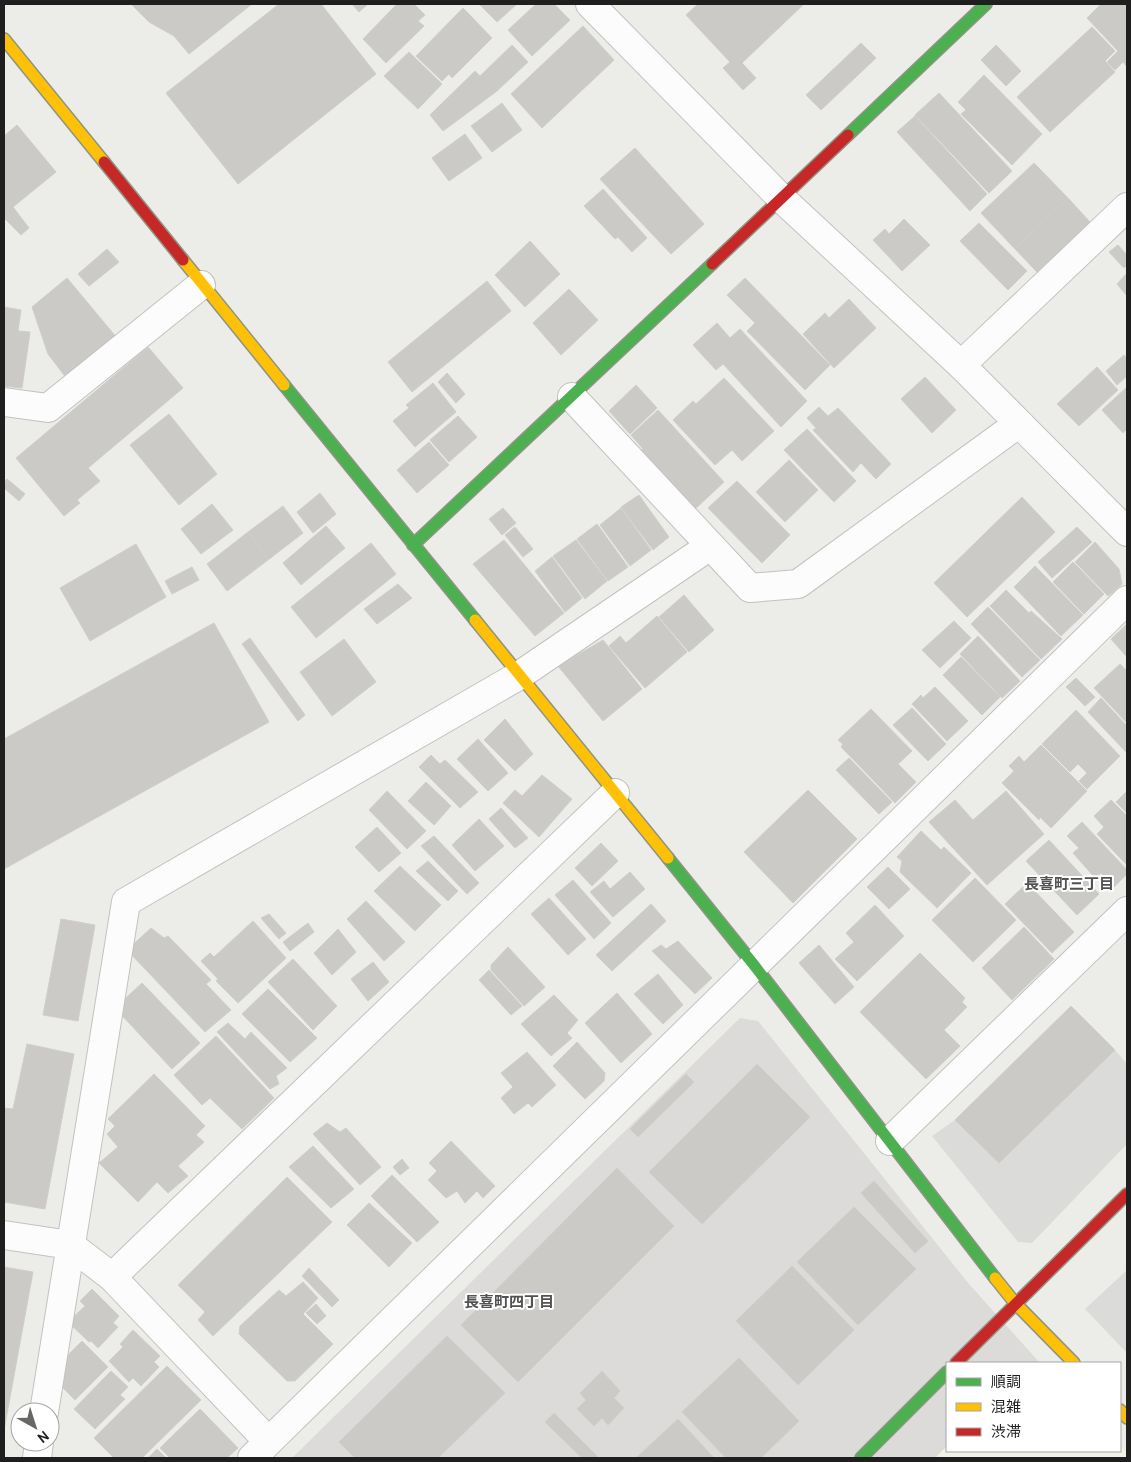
<svg xmlns="http://www.w3.org/2000/svg" width="1131" height="1462" font-family="Cabin,'Noto Sans JP',sans-serif">
	<style>
		.residential { fill: #dcdbd9 }
		.education { fill: #f0f4e5 }
		.religious { fill: #dbdbd9 }
		.building { fill: #cbcac7; stroke: #cfcec9 }
		.lines { fill: none; stroke-linecap: round; stroke-linejoin: round }
		.street-casing { stroke: #c2c2c0; stroke-width: 30 }
		.fast-casing { stroke: #8e9582; stroke-width: 14 }
		.slow-casing { stroke: #8e9582; stroke-width: 14 }
		.jam-casing { stroke: #8e9582; stroke-width: 14 }
		.street { stroke: #fcfcfc; stroke-width: 28 }
		.fast { stroke: #4caf50; stroke-width: 11 }
		.slow { stroke: #ffc107; stroke-width: 11 }
		.jam { stroke: #c62828; stroke-width: 11 }
		.labels { text-anchor: middle; stroke-width: 4; stroke-linejoin: round; paint-order: stroke }
		.neighbourhood-label { font-size: 15px; font-weight: bold; fill: #525252; stroke: #fff }
	</style>
	<rect width="100%" height="100%" fill="#ecece8"/>
	<path class="residential" d="M 740,1018 L 758,1021 L 969,1284 L 1040,1363 L 947,1363 L 947,1451 L 1120,1451 L 1127,1453 L 1127,1458 L 292,1458 Z"/>
	<path class="education" d="M 1120,1445 L 1127,1452 L 1127,1458 L 935,1458 L 947,1446 L 947,1451 L 1120,1451 Z"/>
	<g class="religious">
		<path d="M 1115,1050 L 1127,1064 L 1127,1144 L 1032,1243 L 1018,1242 L 932,1136 L 955,1120 L 999,1163 Z"/>
		<path d="M 1127,1270 L 1127,1353 L 1085,1309 Z"/>
	</g>
	<g class="building">
		<path d="M 131,4 L 252,4 L 189,54 L 174,36 L 149,22 Z"/>
		<path d="M 279,4 L 321,4 L 376,74 L 238,184 L 166,93 Z"/>
		<path d="M 352,4 L 368,4 L 359,12 Z"/>
		<path d="M 397,4 L 414,4 L 425,15 L 418,21 L 424,26 L 386,63 L 363,39 Z"/>
		<path d="M 479,4 L 517,4 L 497,22 Z"/>
		<path d="M 536,4 L 554,4 L 570,20 L 532,56 L 508,30 Z"/>
		<path d="M 698,4 L 804,4 L 742,63 L 756,78 L 743,90 L 723,68 L 730,62 L 686,15 Z"/>
		<path d="M 1101,4 L 1127,4 L 1127,67 L 1123,62 L 1115,70 L 1107,62 L 1118,51 L 1087,18 Z"/>
		<path d="M 463,8 L 492,38 L 452,78 L 449,74 L 442,81 L 416,56 Z"/>
		<path d="M 583,26 L 614,60 L 542,128 L 511,94 Z"/>
		<path d="M 1092,27 L 1115,51 L 1105,61 L 1115,72 L 1050,132 L 1017,97 Z"/>
		<path d="M 861,43 L 876,58 L 821,110 L 806,95 Z"/>
		<path d="M 512,45 L 528,62 L 497,91 L 443,131 L 430,115 L 475,71 L 480,76 Z"/>
		<path d="M 996,45 L 1021,71 L 1006,86 L 981,60 Z"/>
		<path d="M 409,52 L 442,84 L 418,109 L 384,76 Z"/>
		<path d="M 984,75 L 1042,134 L 1012,165 L 961,114 L 966,110 L 958,102 Z"/>
		<path d="M 939,93 L 1012,171 L 989,193 L 915,115 Z"/>
		<path d="M 502,103 L 522,130 L 492,152 L 471,126 Z"/>
		<path d="M 915,116 L 987,194 L 970,211 L 897,132 Z"/>
		<path d="M 17,125 L 56,172 L 13,207 L 29,228 L 21,235 L 5,219 L 4,220 L 4,136 Z"/>
		<path d="M 465,134 L 482,158 L 449,181 L 432,158 Z"/>
		<path d="M 635,148 L 704,224 L 671,254 L 600,179 Z"/>
		<path d="M 1034,163 L 1068,198 L 1015,249 L 981,213 Z"/>
		<path d="M 603,189 L 647,238 L 632,252 L 618,237 L 615,239 L 584,206 Z"/>
		<path d="M 1068,198 L 1090,222 L 1037,272 L 1015,249 Z"/>
		<path d="M 904,219 L 930,245 L 902,271 L 873,240 L 885,229 L 889,234 Z"/>
		<path d="M 979,223 L 1027,271 L 1008,290 L 960,241 Z"/>
		<path d="M 530,241 L 560,274 L 525,307 L 495,275 Z"/>
		<path d="M 1118,245 L 1127,255 L 1127,265 L 1124,268 L 1109,252 Z"/>
		<path d="M 107,249 L 119,262 L 89,286 L 78,274 Z"/>
		<path d="M 1127,273 L 1127,296 L 1117,284 Z"/>
		<path d="M 67,278 L 117,338 L 67,379 L 48,354 L 32,307 Z"/>
		<path d="M 745,278 L 830,365 L 805,390 L 747,331 L 755,323 L 727,295 Z"/>
		<path d="M 487,281 L 511,311 L 412,392 L 388,362 Z"/>
		<path d="M 569,289 L 598,320 L 561,355 L 533,323 Z"/>
		<path d="M 849,299 L 876,328 L 834,368 L 803,334 L 825,313 L 829,318 Z"/>
		<path d="M 4,307 L 21,310 L 18,331 L 30,332 L 22,388 L 4,386 Z"/>
		<path d="M 717,323 L 730,338 L 740,329 L 807,401 L 781,427 L 723,364 L 716,370 L 693,345 Z"/>
		<path d="M 148,347 L 183,388 L 88,468 L 100,481 L 77,500 L 80,503 L 64,516 L 16,458 Z"/>
		<path d="M 1124,355 L 1127,358 L 1127,376 L 1117,385 L 1106,371 Z"/>
		<path d="M 1097,367 L 1118,390 L 1079,426 L 1057,404 Z"/>
		<path d="M 447,373 L 465,394 L 456,403 L 438,382 Z"/>
		<path d="M 925,377 L 956,410 L 932,433 L 901,399 Z"/>
		<path d="M 724,378 L 774,431 L 742,461 L 732,450 L 715,465 L 673,420 L 693,401 L 696,404 Z"/>
		<path d="M 433,383 L 456,412 L 415,447 L 393,421 L 409,408 L 406,405 Z"/>
		<path d="M 636,385 L 657,408 L 630,434 L 609,411 Z"/>
		<path d="M 1127,387 L 1127,429 L 1123,433 L 1102,410 Z"/>
		<path d="M 819,407 L 828,416 L 838,408 L 891,464 L 876,479 L 861,463 L 853,472 L 813,430 L 816,428 L 807,418 Z"/>
		<path d="M 658,410 L 724,482 L 694,510 L 640,451 L 643,449 L 631,435 Z"/>
		<path d="M 169,414 L 217,474 L 179,505 L 130,445 Z"/>
		<path d="M 458,416 L 477,437 L 449,462 L 430,440 Z"/>
		<path d="M 807,429 L 856,481 L 834,502 L 784,450 Z"/>
		<path d="M 429,442 L 449,465 L 417,493 L 397,470 Z"/>
		<path d="M 789,460 L 818,490 L 785,522 L 756,492 Z"/>
		<path d="M 7,479 L 25,494 L 19,501 L 4,488 L 4,483 Z"/>
		<path d="M 737,481 L 790,535 L 762,563 L 708,508 Z"/>
		<path d="M 320,493 L 336,514 L 313,533 L 297,512 Z"/>
		<path d="M 639,495 L 669,537 L 653,550 L 621,507 Z"/>
		<path d="M 1022,497 L 1055,532 L 967,617 L 934,583 Z"/>
		<path d="M 212,504 L 233,530 L 201,554 L 181,529 Z"/>
		<path d="M 283,506 L 303,533 L 268,560 L 248,532 Z"/>
		<path d="M 503,508 L 516,523 L 502,535 L 489,519 Z"/>
		<path d="M 621,508 L 651,550 L 630,566 L 600,525 Z"/>
		<path d="M 597,524 L 628,567 L 608,581 L 577,539 Z"/>
		<path d="M 326,526 L 345,548 L 301,585 L 283,563 Z"/>
		<path d="M 515,527 L 533,549 L 523,557 L 505,535 Z"/>
		<path d="M 1077,527 L 1092,542 L 1052,578 L 1038,562 Z"/>
		<path d="M 248,532 L 268,560 L 227,591 L 207,564 Z"/>
		<path d="M 504,540 L 564,613 L 535,636 L 473,564 Z"/>
		<path d="M 576,540 L 607,581 L 585,599 L 553,556 Z"/>
		<path d="M 1095,542 L 1119,569 L 1122,584 L 1108,596 L 1075,562 Z"/>
		<path d="M 371,543 L 396,574 L 316,638 L 291,607 Z"/>
		<path d="M 136,544 L 166,597 L 90,641 L 60,588 Z"/>
		<path d="M 552,557 L 582,598 L 565,612 L 535,571 Z"/>
		<path d="M 1073,562 L 1104,594 L 1084,614 L 1053,582 Z"/>
		<path d="M 1035,566 L 1083,615 L 1061,636 L 1014,587 Z"/>
		<path d="M 192,567 L 199,580 L 172,594 L 165,581 Z"/>
		<path d="M 398,584 L 412,598 L 377,624 L 364,609 Z"/>
		<path d="M 1006,590 L 1029,613 L 1031,611 L 1062,639 L 1041,659 L 990,606 Z"/>
		<path d="M 684,595 L 714,630 L 689,652 L 659,617 Z"/>
		<path d="M 988,607 L 1040,660 L 1022,677 L 971,624 Z"/>
		<path d="M 657,616 L 687,652 L 645,688 L 609,646 L 620,636 L 626,643 Z"/>
		<path d="M 954,621 L 971,638 L 940,668 L 922,650 Z"/>
		<path d="M 214,623 L 269,722 L 4,869 L 4,739 Z"/>
		<path d="M 1127,624 L 1127,657 L 1111,639 Z"/>
		<path d="M 978,636 L 1020,681 L 1002,698 L 960,654 Z"/>
		<path d="M 250,638 L 305,715 L 298,721 L 242,644 Z"/>
		<path d="M 344,639 L 376,682 L 332,716 L 300,672 Z"/>
		<path d="M 603,640 L 642,689 L 603,721 L 558,666 Z"/>
		<path d="M 961,657 L 1000,697 L 982,715 L 943,675 Z"/>
		<path d="M 1120,664 L 1127,671 L 1127,723 L 1094,688 Z"/>
		<path d="M 1076,678 L 1095,697 L 1085,706 L 1066,687 Z"/>
		<path d="M 935,687 L 968,721 L 947,741 L 912,704 L 921,695 L 923,698 Z"/>
		<path d="M 1101,698 L 1127,726 L 1127,753 L 1088,712 Z"/>
		<path d="M 912,708 L 946,744 L 928,761 L 893,725 Z"/>
		<path d="M 871,709 L 912,751 L 877,784 L 841,747 L 843,744 L 838,740 Z"/>
		<path d="M 1076,710 L 1120,756 L 1087,789 L 1079,781 L 1087,773 L 1078,764 L 1070,772 L 1042,744 Z"/>
		<path d="M 505,719 L 533,754 L 515,771 L 484,740 Z"/>
		<path d="M 478,739 L 508,773 L 488,791 L 457,759 Z"/>
		<path d="M 1041,745 L 1087,791 L 1051,828 L 1040,817 L 1039,820 L 1002,783 L 1014,771 L 1009,766 L 1019,756 L 1024,762 Z"/>
		<path d="M 431,755 L 440,764 L 445,760 L 478,792 L 460,808 L 419,767 Z"/>
		<path d="M 849,758 L 892,802 L 879,814 L 836,770 Z"/>
		<path d="M 898,764 L 916,782 L 895,803 L 877,784 Z"/>
		<path d="M 542,775 L 572,799 L 539,837 L 503,803 L 515,790 L 522,796 Z"/>
		<path d="M 426,782 L 451,806 L 434,825 L 408,801 Z"/>
		<path d="M 808,790 L 857,839 L 793,903 L 744,852 Z"/>
		<path d="M 387,791 L 426,831 L 407,849 L 369,810 Z"/>
		<path d="M 1006,791 L 1044,834 L 987,885 L 929,822 L 955,800 L 973,820 Z"/>
		<path d="M 1127,791 L 1127,813 L 1116,802 Z"/>
		<path d="M 1111,800 L 1127,816 L 1127,865 L 1097,834 L 1104,827 L 1094,816 Z"/>
		<path d="M 501,808 L 528,838 L 515,848 L 489,819 Z"/>
		<path d="M 479,819 L 504,846 L 475,871 L 452,845 Z"/>
		<path d="M 1082,822 L 1127,870 L 1127,874 L 1114,887 L 1101,873 L 1095,878 L 1073,853 L 1079,848 L 1067,836 Z"/>
		<path d="M 377,827 L 401,853 L 379,872 L 355,847 Z"/>
		<path d="M 921,831 L 941,850 L 944,847 L 971,873 L 937,908 L 900,872 L 902,861 L 897,857 Z"/>
		<path d="M 434,836 L 479,883 L 467,894 L 421,846 Z"/>
		<path d="M 1049,840 L 1099,894 L 1077,915 L 1026,861 Z"/>
		<path d="M 601,843 L 618,861 L 592,886 L 575,868 Z"/>
		<path d="M 428,861 L 458,891 L 448,901 L 416,871 Z"/>
		<path d="M 400,866 L 441,905 L 415,931 L 374,891 Z"/>
		<path d="M 888,867 L 910,889 L 889,909 L 867,887 Z"/>
		<path d="M 630,872 L 645,889 L 613,917 L 590,892 L 604,881 L 610,889 Z"/>
		<path d="M 975,878 L 1016,920 L 973,962 L 932,920 Z"/>
		<path d="M 573,880 L 611,923 L 594,939 L 555,895 Z"/>
		<path d="M 1027,883 L 1074,932 L 1052,953 L 1005,904 Z"/>
		<path d="M 549,898 L 586,939 L 568,955 L 531,914 Z"/>
		<path d="M 366,901 L 405,942 L 384,961 L 347,919 Z"/>
		<path d="M 651,904 L 666,921 L 612,971 L 596,955 Z"/>
		<path d="M 875,905 L 904,936 L 857,981 L 835,959 L 854,942 L 846,933 Z"/>
		<path d="M 269,914 L 286,933 L 279,939 L 261,918 Z"/>
		<path d="M 61,919 L 95,925 L 78,1021 L 43,1015 Z"/>
		<path d="M 253,921 L 286,958 L 238,1003 L 216,981 L 218,979 L 201,961 L 210,953 L 214,957 Z"/>
		<path d="M 308,923 L 314,932 L 290,951 L 283,942 Z"/>
		<path d="M 1024,927 L 1054,959 L 1012,1000 L 982,968 Z"/>
		<path d="M 151,928 L 164,938 L 168,936 L 211,980 L 206,984 L 231,1010 L 205,1032 L 127,950 Z"/>
		<path d="M 338,929 L 356,952 L 332,975 L 314,953 Z"/>
		<path d="M 678,941 L 712,978 L 695,994 L 652,951 L 661,945 L 666,949 Z"/>
		<path d="M 819,945 L 854,987 L 835,1004 L 799,963 Z"/>
		<path d="M 508,947 L 545,987 L 524,1006 L 491,970 L 491,965 Z"/>
		<path d="M 920,953 L 965,998 L 962,1002 L 967,1007 L 944,1030 L 960,1046 L 926,1079 L 860,1012 Z"/>
		<path d="M 293,959 L 337,1006 L 313,1030 L 268,982 Z"/>
		<path d="M 373,962 L 389,982 L 368,1001 L 351,979 Z"/>
		<path d="M 489,970 L 522,1006 L 511,1015 L 479,980 Z"/>
		<path d="M 658,974 L 683,1005 L 663,1024 L 634,994 Z"/>
		<path d="M 142,983 L 200,1043 L 172,1069 L 115,1008 Z"/>
		<path d="M 268,989 L 317,1038 L 290,1062 L 242,1014 Z"/>
		<path d="M 617,993 L 652,1034 L 621,1063 L 585,1023 Z"/>
		<path d="M 554,995 L 578,1020 L 567,1033 L 572,1038 L 551,1056 L 521,1024 Z"/>
		<path d="M 1071,1006 L 1115,1050 L 999,1163 L 955,1120 Z"/>
		<path d="M 228,1023 L 245,1039 L 251,1032 L 287,1068 L 276,1076 L 279,1084 L 270,1089 L 217,1032 Z"/>
		<path d="M 216,1036 L 274,1098 L 242,1129 L 210,1098 L 202,1105 L 174,1075 Z"/>
		<path d="M 577,1042 L 605,1073 L 604,1081 L 585,1099 L 553,1066 Z"/>
		<path d="M 27,1044 L 74,1054 L 45,1209 L 4,1202 L 4,1108 L 13,1109 Z"/>
		<path d="M 527,1052 L 556,1085 L 532,1107 L 528,1103 L 514,1114 L 501,1098 L 513,1087 L 501,1073 Z"/>
		<path d="M 757,1064 L 810,1117 L 702,1224 L 649,1172 Z"/>
		<path d="M 154,1074 L 205,1126 L 196,1135 L 204,1142 L 178,1166 L 188,1176 L 168,1193 L 157,1182 L 138,1202 L 99,1163 L 118,1147 L 107,1134 L 115,1126 L 108,1119 Z"/>
		<path d="M 686,1074 L 694,1082 L 638,1137 L 630,1129 Z"/>
		<path d="M 327,1123 L 340,1132 L 346,1128 L 381,1167 L 360,1185 L 313,1134 Z"/>
		<path d="M 451,1141 L 495,1186 L 483,1198 L 477,1191 L 465,1203 L 457,1191 L 446,1198 L 428,1180 L 437,1171 L 429,1163 Z"/>
		<path d="M 313,1146 L 354,1189 L 331,1208 L 289,1167 Z"/>
		<path d="M 402,1159 L 409,1168 L 400,1175 L 393,1167 Z"/>
		<path d="M 617,1168 L 674,1226 L 518,1382 L 461,1325 Z"/>
		<path d="M 392,1175 L 439,1222 L 417,1242 L 371,1196 Z"/>
		<path d="M 287,1177 L 332,1222 L 213,1336 L 198,1320 L 205,1312 L 178,1285 Z"/>
		<path d="M 874,1181 L 928,1241 L 915,1253 L 861,1193 Z"/>
		<path d="M 369,1203 L 412,1243 L 389,1267 L 347,1225 Z"/>
		<path d="M 854,1207 L 916,1269 L 858,1325 L 797,1262 Z"/>
		<path d="M 792,1266 L 854,1330 L 798,1385 L 736,1321 Z"/>
		<path d="M 4,1267 L 33,1272 L 4,1430 Z"/>
		<path d="M 309,1268 L 339,1300 L 332,1307 L 302,1276 Z"/>
		<path d="M 303,1282 L 318,1298 L 303,1314 L 333,1344 L 295,1381 L 287,1381 L 239,1334 L 240,1326 L 279,1290 L 286,1296 Z"/>
		<path d="M 92,1289 L 119,1316 L 113,1323 L 118,1327 L 98,1348 L 91,1341 L 89,1342 L 68,1322 L 85,1306 L 80,1301 Z"/>
		<path d="M 316,1304 L 326,1316 L 317,1324 L 306,1313 Z"/>
		<path d="M 133,1330 L 160,1356 L 154,1362 L 159,1367 L 141,1386 L 133,1378 L 129,1382 L 109,1361 L 123,1347 L 120,1344 Z"/>
		<path d="M 447,1336 L 505,1393 L 438,1458 L 355,1458 L 339,1442 Z"/>
		<path d="M 82,1341 L 108,1367 L 75,1400 L 55,1380 L 54,1369 Z"/>
		<path d="M 739,1358 L 799,1421 L 761,1458 L 726,1458 L 682,1412 Z"/>
		<path d="M 167,1366 L 201,1400 L 142,1458 L 114,1458 L 94,1438 Z"/>
		<path d="M 111,1371 L 128,1387 L 120,1395 L 125,1399 L 95,1429 L 74,1409 Z"/>
		<path d="M 602,1371 L 620,1391 L 614,1398 L 624,1408 L 608,1425 L 602,1418 L 594,1426 L 577,1409 L 586,1400 L 580,1393 Z"/>
		<path d="M 200,1409 L 238,1448 L 227,1458 L 170,1458 L 160,1448 Z"/>
		<path d="M 554,1413 L 599,1458 L 582,1458 L 545,1422 Z"/>
		<path d="M 678,1419 L 714,1458 L 636,1458 Z"/>
		<path d="M 157,1449 L 166,1458 L 148,1458 Z"/>
	</g>
	<g class="lines">
		<g class="street-casing">
			<g id="street">
				<path d="M 590,4 L 781,198 L 961,365 L 1127,532"/>
				<path d="M 961,365 L 1127,207"/>
				<path d="M 572,397 L 750,588 L 798,584 L 1018,424"/>
				<path d="M 4,402 L 48,408 L 201,285"/>
				<path d="M 890,1141 L 1127,911"/>
				<path d="M 4,1235 L 70,1245 L 112,1277 L 268,1441"/>
				<path d="M 112,1277 L 615,793"/>
				<path d="M 44,1412 L 126,902 L 520,675 L 710,546"/>
				<path d="M 37,1458 L 39,1442"/>
				<path d="M 252,1458 L 1127,600"/>
			</g>
		</g>
		<g class="fast-casing">
			<g id="fast">
				<path d="M 848,135 L 986,4"/>
				<path d="M 284,385 L 475,620"/>
				<path d="M 413,545 L 712,264"/>
				<path d="M 668,858 L 754,965 L 995,1278"/>
				<path d="M 861,1458 L 947,1372"/>
			</g>
		</g>
		<g class="slow-casing">
			<g id="slow">
				<path d="M 4,39 L 104,162"/>
				<path d="M 183,260 L 284,385"/>
				<path d="M 475,620 L 668,858"/>
				<path d="M 995,1278 L 1015,1303 L 1074,1363"/>
				<path d="M 1120,1410 L 1127,1418"/>
			</g>
		</g>
		<g class="jam-casing">
			<g id="jam">
				<path d="M 104,162 L 183,260"/>
				<path d="M 712,264 L 848,135"/>
				<path d="M 956,1363 L 1127,1194"/>
			</g>
		</g>
		<use href="#street" class="street"/>
		<use href="#fast" class="fast"/>
		<use href="#slow" class="slow"/>
		<use href="#jam" class="jam"/>
	</g>
	<g class="labels">
		<g class="neighbourhood-label">
			<text x="1069" y="889">長喜町三丁目</text>
			<text x="509" y="1307">長喜町四丁目</text>
		</g>
	</g>
	<rect width="1131" height="1462" fill="none" stroke="#1f1f1f" stroke-width="10"/>
	<rect x="946" y="1362" width="175" height="90" fill="#ffffff" stroke="#a5a5a5"/>
	<rect x="956" y="1378" width="25" height="8" fill="#4caf50" stroke="#a5a5a5"/>
	<text x="991" y="1387" font-size="15" fill="#1f1f1f">順調</text>
	<rect x="956" y="1403" width="25" height="8" fill="#ffc107" stroke="#a5a5a5"/>
	<text x="991" y="1412" font-size="15" fill="#1f1f1f">混雑</text>
	<rect x="956" y="1428" width="25" height="8" fill="#c62828" stroke="#a5a5a5"/>
	<text x="991" y="1437" font-size="15" fill="#1f1f1f">渋滞</text>
	<g transform="translate(35 1427) rotate(141)"><circle r="24" fill="#ffffff" stroke="#a5a5a5"/>
	<path d="M0-4L9 19L0 12L-9 19Z" fill="#676765"/>
	<text y="-8" font-size="14" font-weight="bold" text-anchor="middle" fill="#1f1f1f">N</text>
	</g>
</svg>
